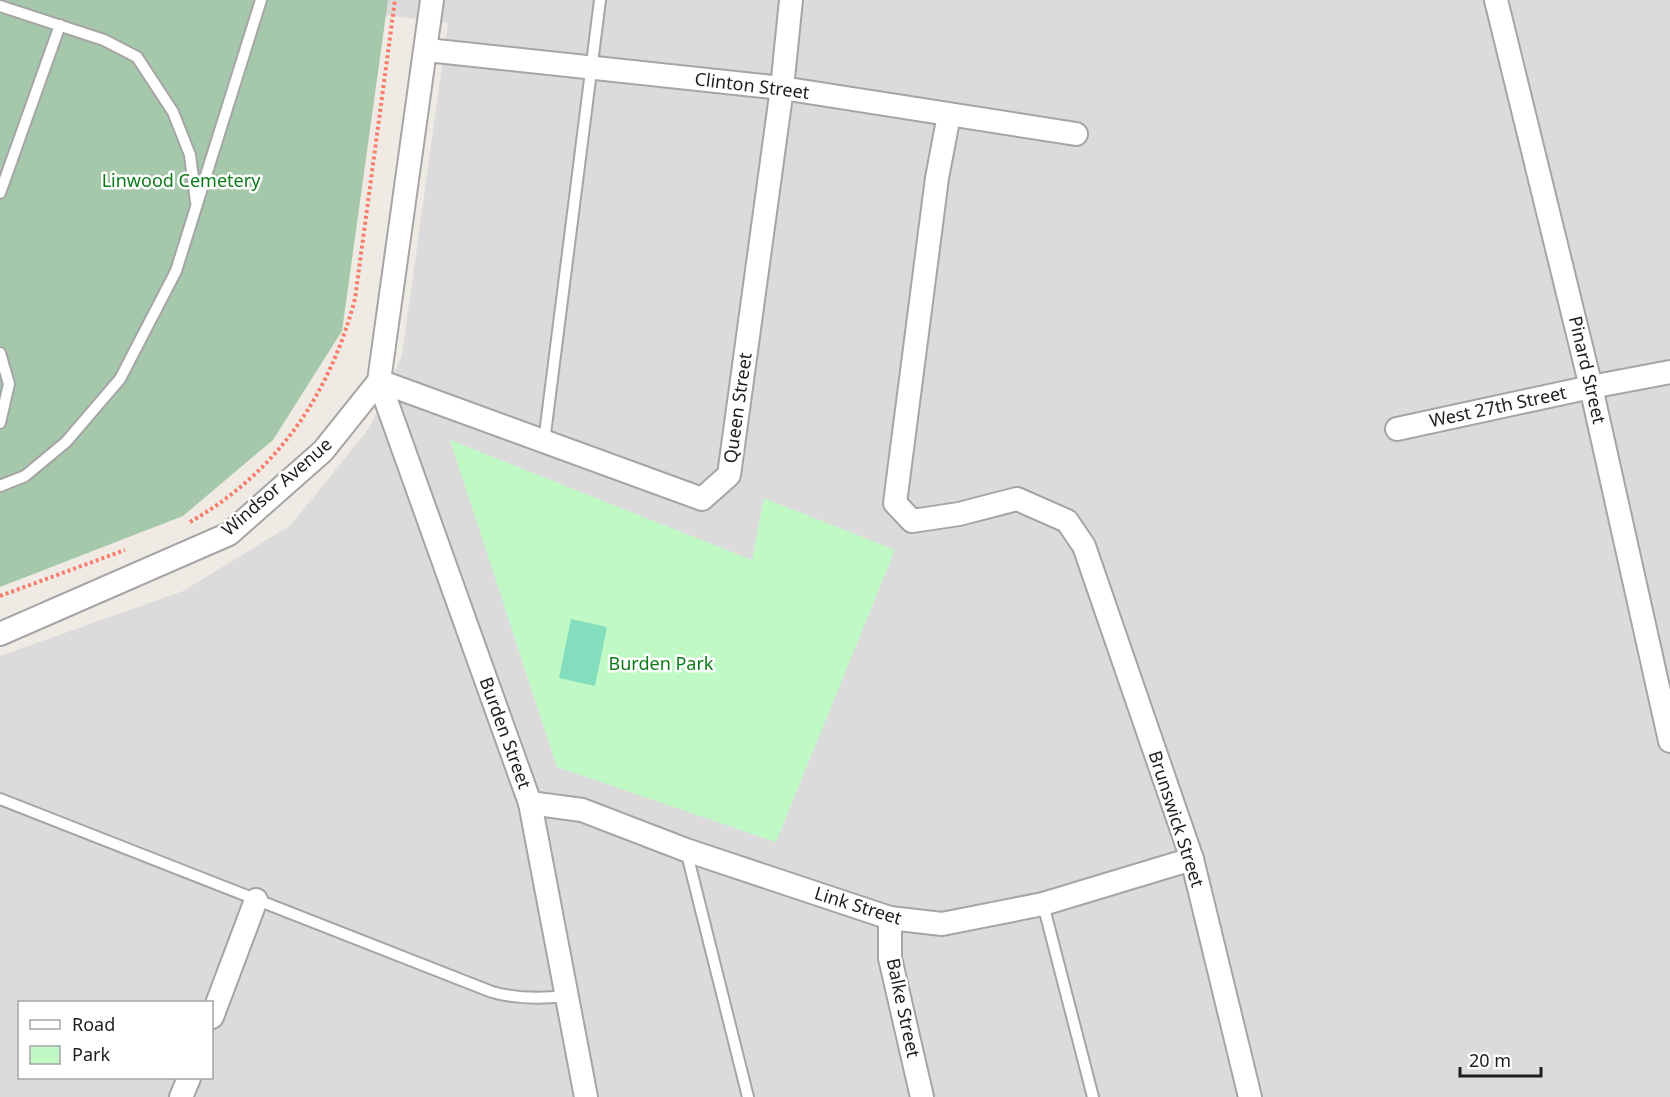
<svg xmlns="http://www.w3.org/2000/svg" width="1670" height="1097" font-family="'Noto Sans',sans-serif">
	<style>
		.residential { fill: #dcdbdb; fill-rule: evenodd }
		.cemetery { fill: #a5c8ab }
		.park { fill: #c0f9c6 }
		.pitch { fill: #82debc }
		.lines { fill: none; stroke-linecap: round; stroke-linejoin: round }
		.service-casing { stroke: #a5a5a5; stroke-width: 14 }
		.minor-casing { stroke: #a5a5a5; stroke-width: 26 }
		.path { stroke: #f97c6a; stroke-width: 4; stroke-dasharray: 3 3; stroke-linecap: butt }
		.service { stroke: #fff; stroke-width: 10 }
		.minor { stroke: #fff; stroke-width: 22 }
		.labels { text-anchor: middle; stroke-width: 5; stroke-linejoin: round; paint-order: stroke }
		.street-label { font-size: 18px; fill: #1e1e1e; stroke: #fff }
		.park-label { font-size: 18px; fill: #0c7c18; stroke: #fff }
	</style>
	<rect width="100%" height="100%" fill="#efebe4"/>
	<path class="residential" d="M 388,0 L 1670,0 L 1670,1097 L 0,1097 L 0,656 L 183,591 L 291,525 L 370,427 L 402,355 L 448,23 L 385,15 ZM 20,1002 L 212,1002 L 212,1078 L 20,1078 Z"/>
	<path class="cemetery" d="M 0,0 L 388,0 L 342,331 L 273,440 L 183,516 L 0,587 Z"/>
	<path class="park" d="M 450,440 L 752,560 L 764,498 L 895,550 L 776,842 L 557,767 Z"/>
	<path class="pitch" d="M 571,619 L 607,627 L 595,686 L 559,678 Z"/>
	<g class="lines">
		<g class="service-casing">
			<g id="service">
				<path d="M 0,6 L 104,40 L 137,57 L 173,112 L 190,155 L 196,202"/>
				<path d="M 0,193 L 60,25"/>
				<path d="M 0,353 L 9,384 L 0,423"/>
				<path d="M 544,442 L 600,0"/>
				<path d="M 0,486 L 25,476 L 66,442 L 120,379 L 176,271 L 261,0"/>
				<path d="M 0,799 L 492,992 C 517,999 540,999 566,996"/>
				<path d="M 686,850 L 748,1097"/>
				<path d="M 1043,904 L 1093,1097"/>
			</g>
		</g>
		<g class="minor-casing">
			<g id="minor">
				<path d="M 1496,0 L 1591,387 L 1670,741"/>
				<path d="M 427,50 L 782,88 L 1076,134"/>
				<path d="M 949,115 L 937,178 L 895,503 L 912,521 L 959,514 L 1017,499 L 1067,521 L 1084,546 L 1192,859 L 1250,1097"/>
				<path d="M 379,381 L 702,499 L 729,475 L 782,88 L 791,0"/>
				<path d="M 379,381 L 530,803 L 586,1097"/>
				<path d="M 1397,429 L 1591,387 L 1670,372"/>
				<path d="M 0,634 L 229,534 L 323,451 L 379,381 L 432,0"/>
				<path d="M 530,803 L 582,810 L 686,850 L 890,918 L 942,924 L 1043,904 L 1192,859"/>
				<path d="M 890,918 L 890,958 L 922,1097"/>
				<path d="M 212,1017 L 256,900"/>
				<path d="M 181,1097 L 189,1078"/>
			</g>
		</g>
		<g class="path">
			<path d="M 190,522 C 277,472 329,396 355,299 L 395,0"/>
			<path d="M 0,596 L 125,550"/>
		</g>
		<use href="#service" class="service"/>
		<use href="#minor" class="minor"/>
	</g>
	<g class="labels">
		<g class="street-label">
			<text transform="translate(752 86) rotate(7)" y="6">Clinton Street</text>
			<text transform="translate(1587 370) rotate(77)" y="6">Pinard Street</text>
			<text transform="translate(1498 407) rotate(-12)" y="6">West 27th Street</text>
			<text transform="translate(738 408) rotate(-82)" y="6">Queen Street</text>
			<text transform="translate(277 487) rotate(-41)" y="6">Windsor Avenue</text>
			<text transform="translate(505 733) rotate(70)" y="6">Burden Street</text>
			<text transform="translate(1176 819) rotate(72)" y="6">Brunswick Street</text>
			<text transform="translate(858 906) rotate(17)" y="6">Link Street</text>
			<text transform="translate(903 1008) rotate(78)" y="6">Balke Street</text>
		</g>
		<g class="park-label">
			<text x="181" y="187">Linwood Cemetery</text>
			<text x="661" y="670">Burden Park</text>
		</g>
	</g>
	<rect x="18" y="1001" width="195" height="78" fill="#ffffff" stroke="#a5a5a5" stroke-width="1.5"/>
	<rect x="30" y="1020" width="30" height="9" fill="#ffffff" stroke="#a5a5a5" stroke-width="1.5"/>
	<text x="72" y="1031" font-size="18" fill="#1e1e1e">Road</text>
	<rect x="30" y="1046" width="30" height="18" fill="#c0f9c6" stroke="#a5a5a5" stroke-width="1.5"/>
	<text x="72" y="1061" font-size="18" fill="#1e1e1e">Park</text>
	<path d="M1460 1067v9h81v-9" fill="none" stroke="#1e1e1e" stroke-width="3"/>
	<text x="1469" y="1067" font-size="18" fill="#1e1e1e" stroke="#ffffff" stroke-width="4.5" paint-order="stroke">20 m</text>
</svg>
